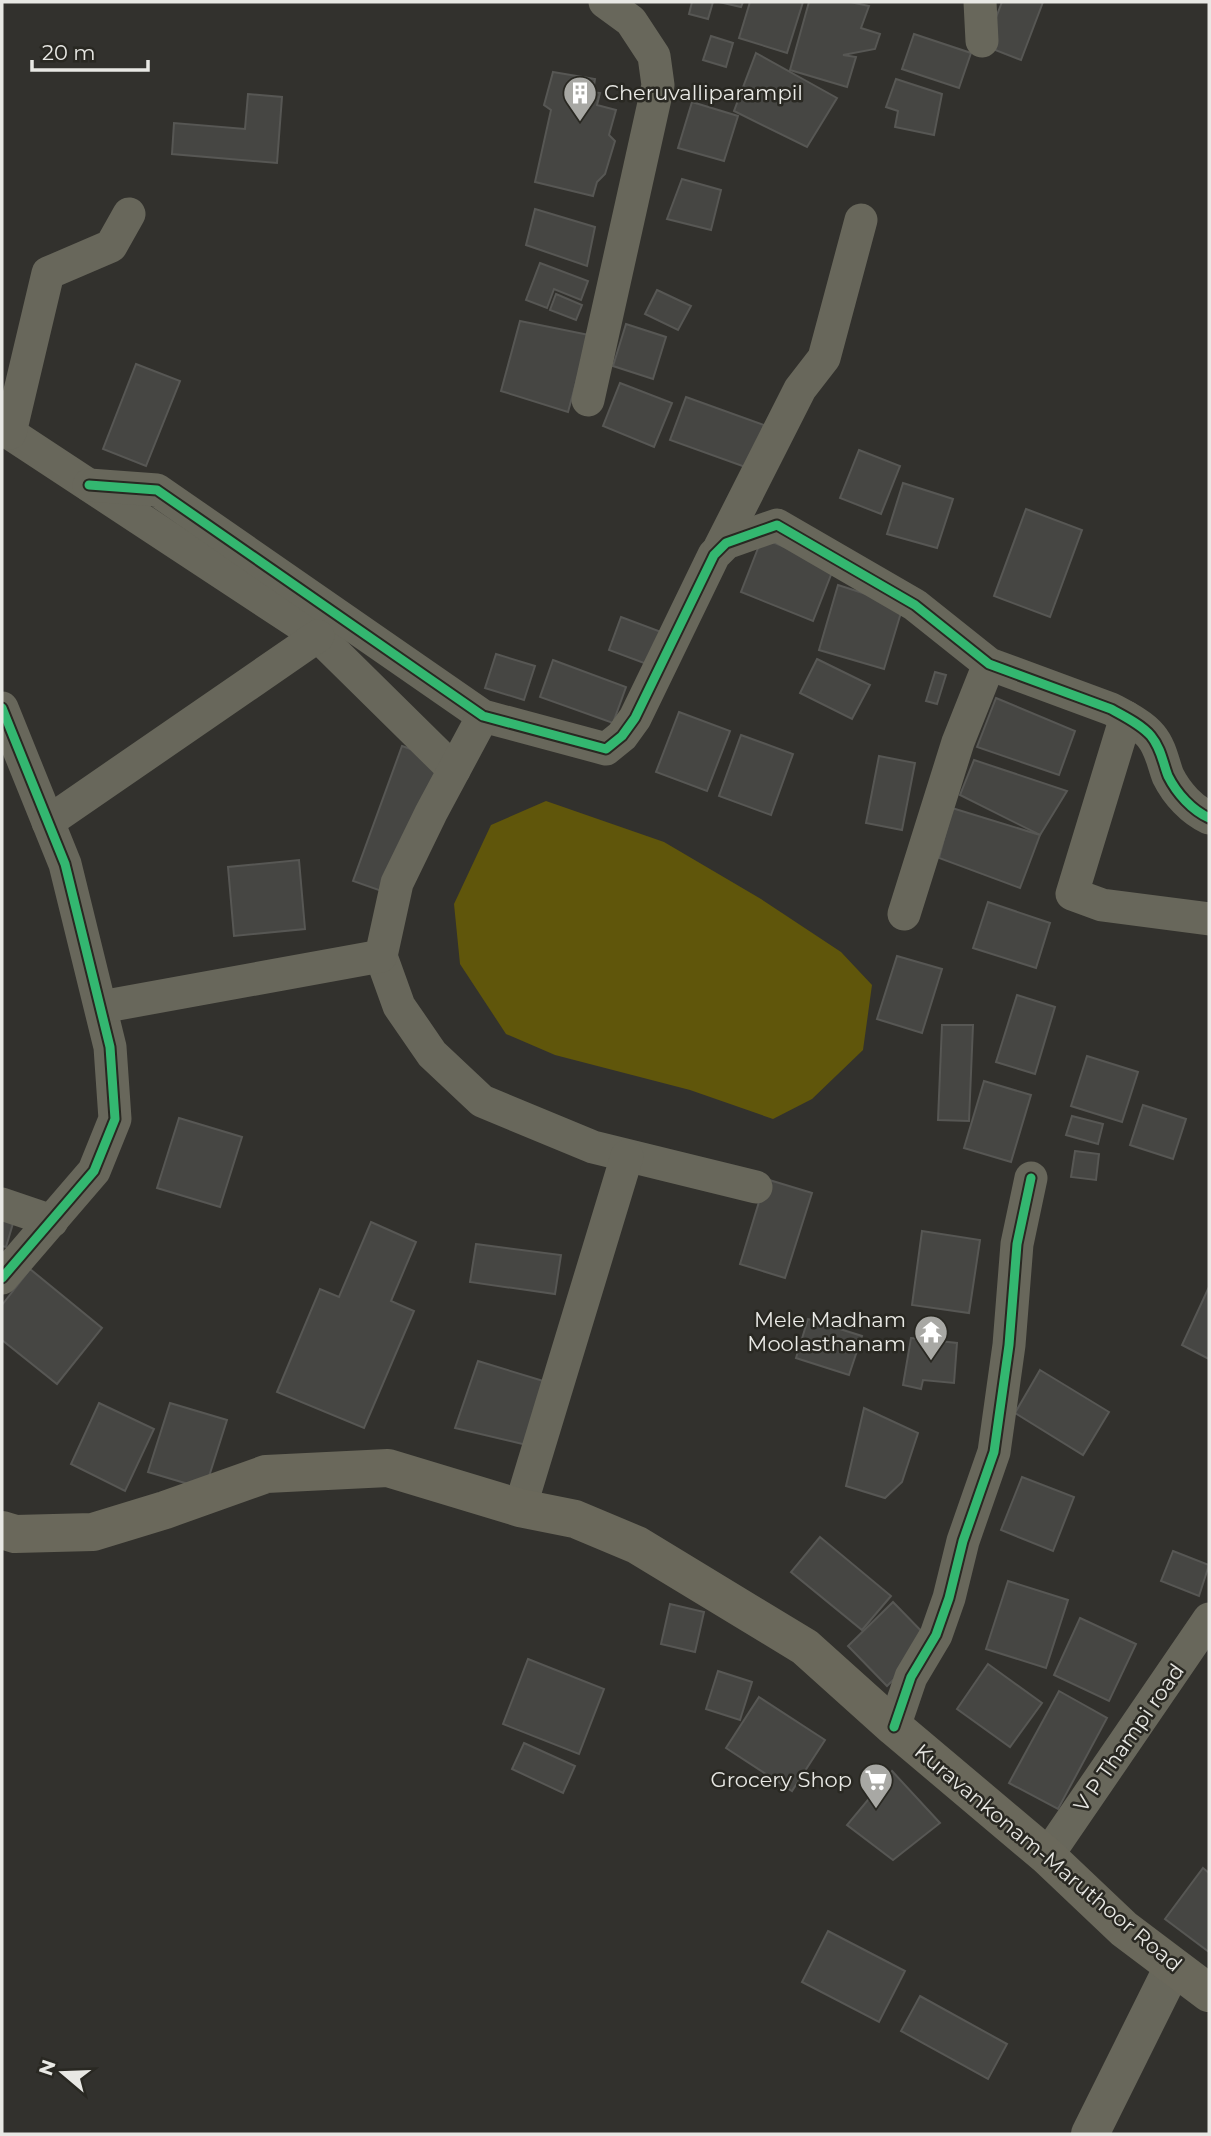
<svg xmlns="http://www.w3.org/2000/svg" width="1211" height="2136" font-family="Montserrat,sans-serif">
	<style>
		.green { fill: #60560b }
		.building { fill: #464643; stroke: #575754; stroke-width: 2 }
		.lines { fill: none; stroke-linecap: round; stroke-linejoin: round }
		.minor { stroke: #68675b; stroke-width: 33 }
		.tertiary { stroke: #68675b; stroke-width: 38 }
		.secondary { stroke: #6a685b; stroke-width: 38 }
		.cycleway-casing { stroke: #292822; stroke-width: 13 }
		.cycleway { stroke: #33b770; stroke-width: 9 }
		.labels { text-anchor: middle; stroke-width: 5; stroke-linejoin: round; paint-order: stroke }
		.poi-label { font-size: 21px; fill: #e8e8e4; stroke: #292822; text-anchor: end }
		.street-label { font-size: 21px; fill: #e8e8e4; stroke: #292822 }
	</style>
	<rect width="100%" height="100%" fill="#32312d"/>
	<path class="green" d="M 546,801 L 664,842 L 761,899 L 841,952 L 872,985 L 863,1050 L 812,1099 L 773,1119 L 690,1090 L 555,1055 L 506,1034 L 460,964 L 454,904 L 491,825 Z"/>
	<g class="building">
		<path d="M 692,2 L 713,2 L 708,19 L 689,14 Z"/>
		<path d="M 719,2 L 743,2 L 741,7 Z"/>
		<path d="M 750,2 L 803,2 L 787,53 L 739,38 Z"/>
		<path d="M 809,2 L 850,2 L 869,6 L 861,28 L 880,34 L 875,49 L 843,55 L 856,57 L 847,87 L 790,70 Z"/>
		<path d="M 1002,2 L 1043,2 L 1021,60 L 985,46 Z"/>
		<path d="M 914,34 L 971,53 L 959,88 L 902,69 Z"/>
		<path d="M 711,36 L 733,43 L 726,67 L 703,60 Z"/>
		<path d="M 756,53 L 837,98 L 807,147 L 734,111 Z"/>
		<path d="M 553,72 L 595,79 L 593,92 L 600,93 L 597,105 L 616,110 L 609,135 L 615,141 L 605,174 L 597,182 L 593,196 L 535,182 L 551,110 L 544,105 Z"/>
		<path d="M 896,79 L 942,94 L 934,135 L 895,127 L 898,111 L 886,107 Z"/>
		<path d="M 248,94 L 282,97 L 277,163 L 172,154 L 174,123 L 245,129 Z"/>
		<path d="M 692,102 L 738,116 L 724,161 L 678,148 Z"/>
		<path d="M 682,179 L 721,190 L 711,230 L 667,219 Z"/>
		<path d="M 535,209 L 595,227 L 587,266 L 526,245 Z"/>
		<path d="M 540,263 L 588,281 L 581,300 L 554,289 L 547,308 L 526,300 Z"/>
		<path d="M 657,290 L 691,306 L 678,330 L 645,314 Z"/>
		<path d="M 556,294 L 582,305 L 576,320 L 550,310 Z"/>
		<path d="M 520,321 L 589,335 L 568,412 L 501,391 Z"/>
		<path d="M 626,324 L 666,337 L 653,379 L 613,366 Z"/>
		<path d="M 136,364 L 180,381 L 146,466 L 103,449 Z"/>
		<path d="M 620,383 L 672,403 L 654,447 L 603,426 Z"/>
		<path d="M 686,397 L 764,425 L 748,468 L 670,440 Z"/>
		<path d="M 859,450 L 900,466 L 881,514 L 840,498 Z"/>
		<path d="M 903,483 L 953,499 L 937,548 L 887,534 Z"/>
		<path d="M 1026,509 L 1082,530 L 1050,617 L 994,596 Z"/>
		<path d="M 762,538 L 834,567 L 813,621 L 741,592 Z"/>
		<path d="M 838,585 L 903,606 L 884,669 L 819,650 Z"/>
		<path d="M 621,617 L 664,633 L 652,666 L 609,650 Z"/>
		<path d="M 496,654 L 535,666 L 524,700 L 485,688 Z"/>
		<path d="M 817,659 L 870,685 L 852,719 L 800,693 Z"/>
		<path d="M 553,660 L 626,687 L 613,723 L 540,697 Z"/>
		<path d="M 935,672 L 946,675 L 937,704 L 926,701 Z"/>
		<path d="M 996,698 L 1075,731 L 1059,775 L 977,747 Z"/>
		<path d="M 679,712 L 730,731 L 707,791 L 656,772 Z"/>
		<path d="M 741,735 L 793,754 L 771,815 L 719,796 Z"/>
		<path d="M 402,746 L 442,760 L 393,895 L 353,881 Z"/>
		<path d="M 879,756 L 915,763 L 902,830 L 866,823 Z"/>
		<path d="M 974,760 L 1067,791 L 1040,835 L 960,795 Z"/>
		<path d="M 952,808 L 1040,835 L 1020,888 L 939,858 Z"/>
		<path d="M 299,860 L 305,929 L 234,936 L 228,867 Z"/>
		<path d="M 988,902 L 1050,923 L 1036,968 L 973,948 Z"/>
		<path d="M 897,956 L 942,969 L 922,1033 L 877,1019 Z"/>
		<path d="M 1017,995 L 1055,1007 L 1035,1074 L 996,1062 Z"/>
		<path d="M 942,1025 L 973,1025 L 969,1121 L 938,1120 Z"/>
		<path d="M 1087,1056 L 1138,1072 L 1122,1122 L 1071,1106 Z"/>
		<path d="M 984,1081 L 1031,1095 L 1011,1162 L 964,1148 Z"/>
		<path d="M 1143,1105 L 1186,1119 L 1173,1159 L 1130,1145 Z"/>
		<path d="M 1072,1116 L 1103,1124 L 1098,1144 L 1066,1135 Z"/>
		<path d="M 179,1118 L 242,1137 L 220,1207 L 157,1188 Z"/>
		<path d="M 1075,1151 L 1099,1154 L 1096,1180 L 1071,1177 Z"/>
		<path d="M 766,1179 L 812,1193 L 785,1278 L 740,1264 Z"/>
		<path d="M 2,1216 L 14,1220 L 6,1247 L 2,1246 Z"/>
		<path d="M 371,1222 L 416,1242 L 391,1301 L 414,1311 L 364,1428 L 277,1392 L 320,1289 L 339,1297 Z"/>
		<path d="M 922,1231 L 980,1240 L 969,1313 L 912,1305 Z"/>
		<path d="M 476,1244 L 561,1255 L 555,1294 L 470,1282 Z"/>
		<path d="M 30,1269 L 102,1328 L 57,1384 L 2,1340 L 2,1305 Z"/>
		<path d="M 1209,1287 L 1209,1359 L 1182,1345 Z"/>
		<path d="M 808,1319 L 862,1336 L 849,1375 L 796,1358 Z"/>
		<path d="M 911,1338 L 957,1343 L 954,1383 L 923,1380 L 921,1389 L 903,1385 Z"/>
		<path d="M 478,1361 L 553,1384 L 531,1446 L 455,1428 Z"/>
		<path d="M 1040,1370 L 1109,1412 L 1083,1455 L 1015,1413 Z"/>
		<path d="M 99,1403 L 154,1429 L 125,1491 L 71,1464 Z"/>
		<path d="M 170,1403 L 227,1420 L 205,1489 L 148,1472 Z"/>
		<path d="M 864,1408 L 918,1433 L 902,1482 L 885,1498 L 846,1486 Z"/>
		<path d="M 1022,1477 L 1074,1497 L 1053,1551 L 1001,1530 Z"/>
		<path d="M 820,1537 L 891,1596 L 862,1630 L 791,1572 Z"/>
		<path d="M 1173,1551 L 1209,1565 L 1199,1596 L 1161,1581 Z"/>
		<path d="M 1008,1581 L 1068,1600 L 1046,1668 L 986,1649 Z"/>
		<path d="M 893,1602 L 932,1642 L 887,1686 L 848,1646 Z"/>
		<path d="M 670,1604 L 704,1612 L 695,1652 L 661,1644 Z"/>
		<path d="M 1080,1618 L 1136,1644 L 1109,1701 L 1054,1675 Z"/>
		<path d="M 528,1659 L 604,1689 L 579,1754 L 503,1724 Z"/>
		<path d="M 988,1664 L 1042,1703 L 1010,1747 L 957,1709 Z"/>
		<path d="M 718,1671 L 752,1682 L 740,1720 L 706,1709 Z"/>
		<path d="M 1059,1691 L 1107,1718 L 1058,1809 L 1009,1783 Z"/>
		<path d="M 759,1697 L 825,1740 L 792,1791 L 726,1748 Z"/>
		<path d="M 524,1743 L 575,1766 L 563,1793 L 512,1769 Z"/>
		<path d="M 892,1771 L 940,1823 L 893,1860 L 847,1825 Z"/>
		<path d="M 1203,1868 L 1209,1873 L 1209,1952 L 1165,1919 Z"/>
		<path d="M 828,1931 L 905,1971 L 879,2022 L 802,1982 Z"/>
		<path d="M 920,1996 L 1007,2044 L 988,2079 L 901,2031 Z"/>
	</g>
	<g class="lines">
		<g class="minor">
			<path d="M 980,2 L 982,41"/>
			<path d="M 588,400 L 658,85 L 654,56 L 631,21 L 605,2"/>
			<path d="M 2,428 L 318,636 L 454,770"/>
			<path d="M 10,433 L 48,273 L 111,246 L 129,214"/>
			<path d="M 89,485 L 157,490 L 483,716 L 606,749 L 622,736 L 635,718 L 714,555 L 726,543 L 777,525 L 915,605 L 989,664 L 1111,709 C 1124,716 1142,725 1151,736 C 1161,748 1163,763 1168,776 C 1177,794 1192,810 1209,818"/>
			<path d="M 720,547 L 800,389 L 824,358 L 861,220"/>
			<path d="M 2,708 L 65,864 L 110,1047 L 115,1119 L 94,1171 L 2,1278"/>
			<path d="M 1126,717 L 1072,894 L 1102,905 L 1209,919"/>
			<path d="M 48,822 L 318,636"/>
			<path d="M 904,914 L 958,742 L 989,664"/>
			<path d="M 381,956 L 399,1006 L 432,1054 L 482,1101 L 593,1147 L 756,1187"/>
			<path d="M 101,1007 L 381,956 L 397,883 L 431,813 L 483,716"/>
			<path d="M 2,1204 L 52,1221"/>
			<path d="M 520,1508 L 627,1156"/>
			<path d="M 894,1727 L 911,1677 L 936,1635 L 949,1598 L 963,1541 L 994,1452 L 1009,1345 L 1017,1244 L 1031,1178"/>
			<path d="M 1047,1856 L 1209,1619"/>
		</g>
		<path class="tertiary" d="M 1090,2134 L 1173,1967"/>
		<path class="secondary" d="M 2,1530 L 15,1534 L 93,1532 L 165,1510 L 266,1474 L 388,1468 L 520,1508 L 575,1519 L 637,1545 L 805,1647 L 894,1727 L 1047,1856 L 1124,1929 L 1209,1993"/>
		<g class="cycleway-casing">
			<g id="cycleway">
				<path d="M 89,485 L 157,490 L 483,716 L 606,749 L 622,736 L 635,718 L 714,555 L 726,543 L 777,525 L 915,605 L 989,664 L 1111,709 C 1124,716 1142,725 1151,736 C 1161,748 1163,763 1168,776 C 1177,794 1192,810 1209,818"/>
				<path d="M 2,708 L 65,864 L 110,1047 L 115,1119 L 94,1171 L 2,1278"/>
				<path d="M 894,1727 L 911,1677 L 936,1635 L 949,1598 L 963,1541 L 994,1452 L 1009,1345 L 1017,1244 L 1031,1178"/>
			</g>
		</g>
		<use href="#cycleway" class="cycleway"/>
	</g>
	<defs>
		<g id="building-pin" transform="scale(1.75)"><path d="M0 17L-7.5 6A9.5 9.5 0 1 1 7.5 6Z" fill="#a8a8a4" stroke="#292822"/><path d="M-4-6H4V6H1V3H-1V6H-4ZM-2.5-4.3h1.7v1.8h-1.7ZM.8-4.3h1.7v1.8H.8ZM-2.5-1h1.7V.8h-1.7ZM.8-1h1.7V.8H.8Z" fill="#fff"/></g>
		<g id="temple-pin" transform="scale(1.75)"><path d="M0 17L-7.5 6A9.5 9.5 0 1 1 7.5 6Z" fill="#a8a8a4" stroke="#292822"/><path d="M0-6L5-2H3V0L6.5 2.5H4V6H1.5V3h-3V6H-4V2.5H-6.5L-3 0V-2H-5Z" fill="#fff"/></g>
		<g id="supermarket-pin" transform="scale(1.75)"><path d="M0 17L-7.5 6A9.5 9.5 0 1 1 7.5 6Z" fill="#a8a8a4" stroke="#292822"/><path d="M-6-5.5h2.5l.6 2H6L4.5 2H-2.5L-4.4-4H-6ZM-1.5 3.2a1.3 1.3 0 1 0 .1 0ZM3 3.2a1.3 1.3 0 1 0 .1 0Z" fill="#fff"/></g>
	</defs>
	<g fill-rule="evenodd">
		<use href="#building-pin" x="580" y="93"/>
		<use href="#temple-pin" x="931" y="1332"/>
		<use href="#supermarket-pin" x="876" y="1780"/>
	</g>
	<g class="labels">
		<g class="poi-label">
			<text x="604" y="100" text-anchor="start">Cheruvalliparampil</text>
			<text x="906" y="1327">Mele Madham<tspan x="906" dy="24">Moolasthanam</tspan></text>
			<text x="852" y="1787">Grocery Shop</text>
		</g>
		<g class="street-label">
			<text transform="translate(1129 1738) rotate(-55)" y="7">V P Thampi road</text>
			<text transform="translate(1048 1858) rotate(40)" y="7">Kuravankonam-Maruthoor Road</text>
		</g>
	</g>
	<rect width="1211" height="2136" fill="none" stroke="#e8e8e4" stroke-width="7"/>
	<g transform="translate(63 2073) rotate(289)" stroke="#292822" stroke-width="5" paint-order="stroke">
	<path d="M0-5L12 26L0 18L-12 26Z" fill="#e8e8e4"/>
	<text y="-10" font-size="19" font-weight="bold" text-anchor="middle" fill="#e8e8e4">N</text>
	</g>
	<path d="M32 60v10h116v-10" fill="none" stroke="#e8e8e4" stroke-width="3.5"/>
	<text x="42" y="60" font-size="21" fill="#e8e8e4" stroke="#292822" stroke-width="5" paint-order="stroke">20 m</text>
</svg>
